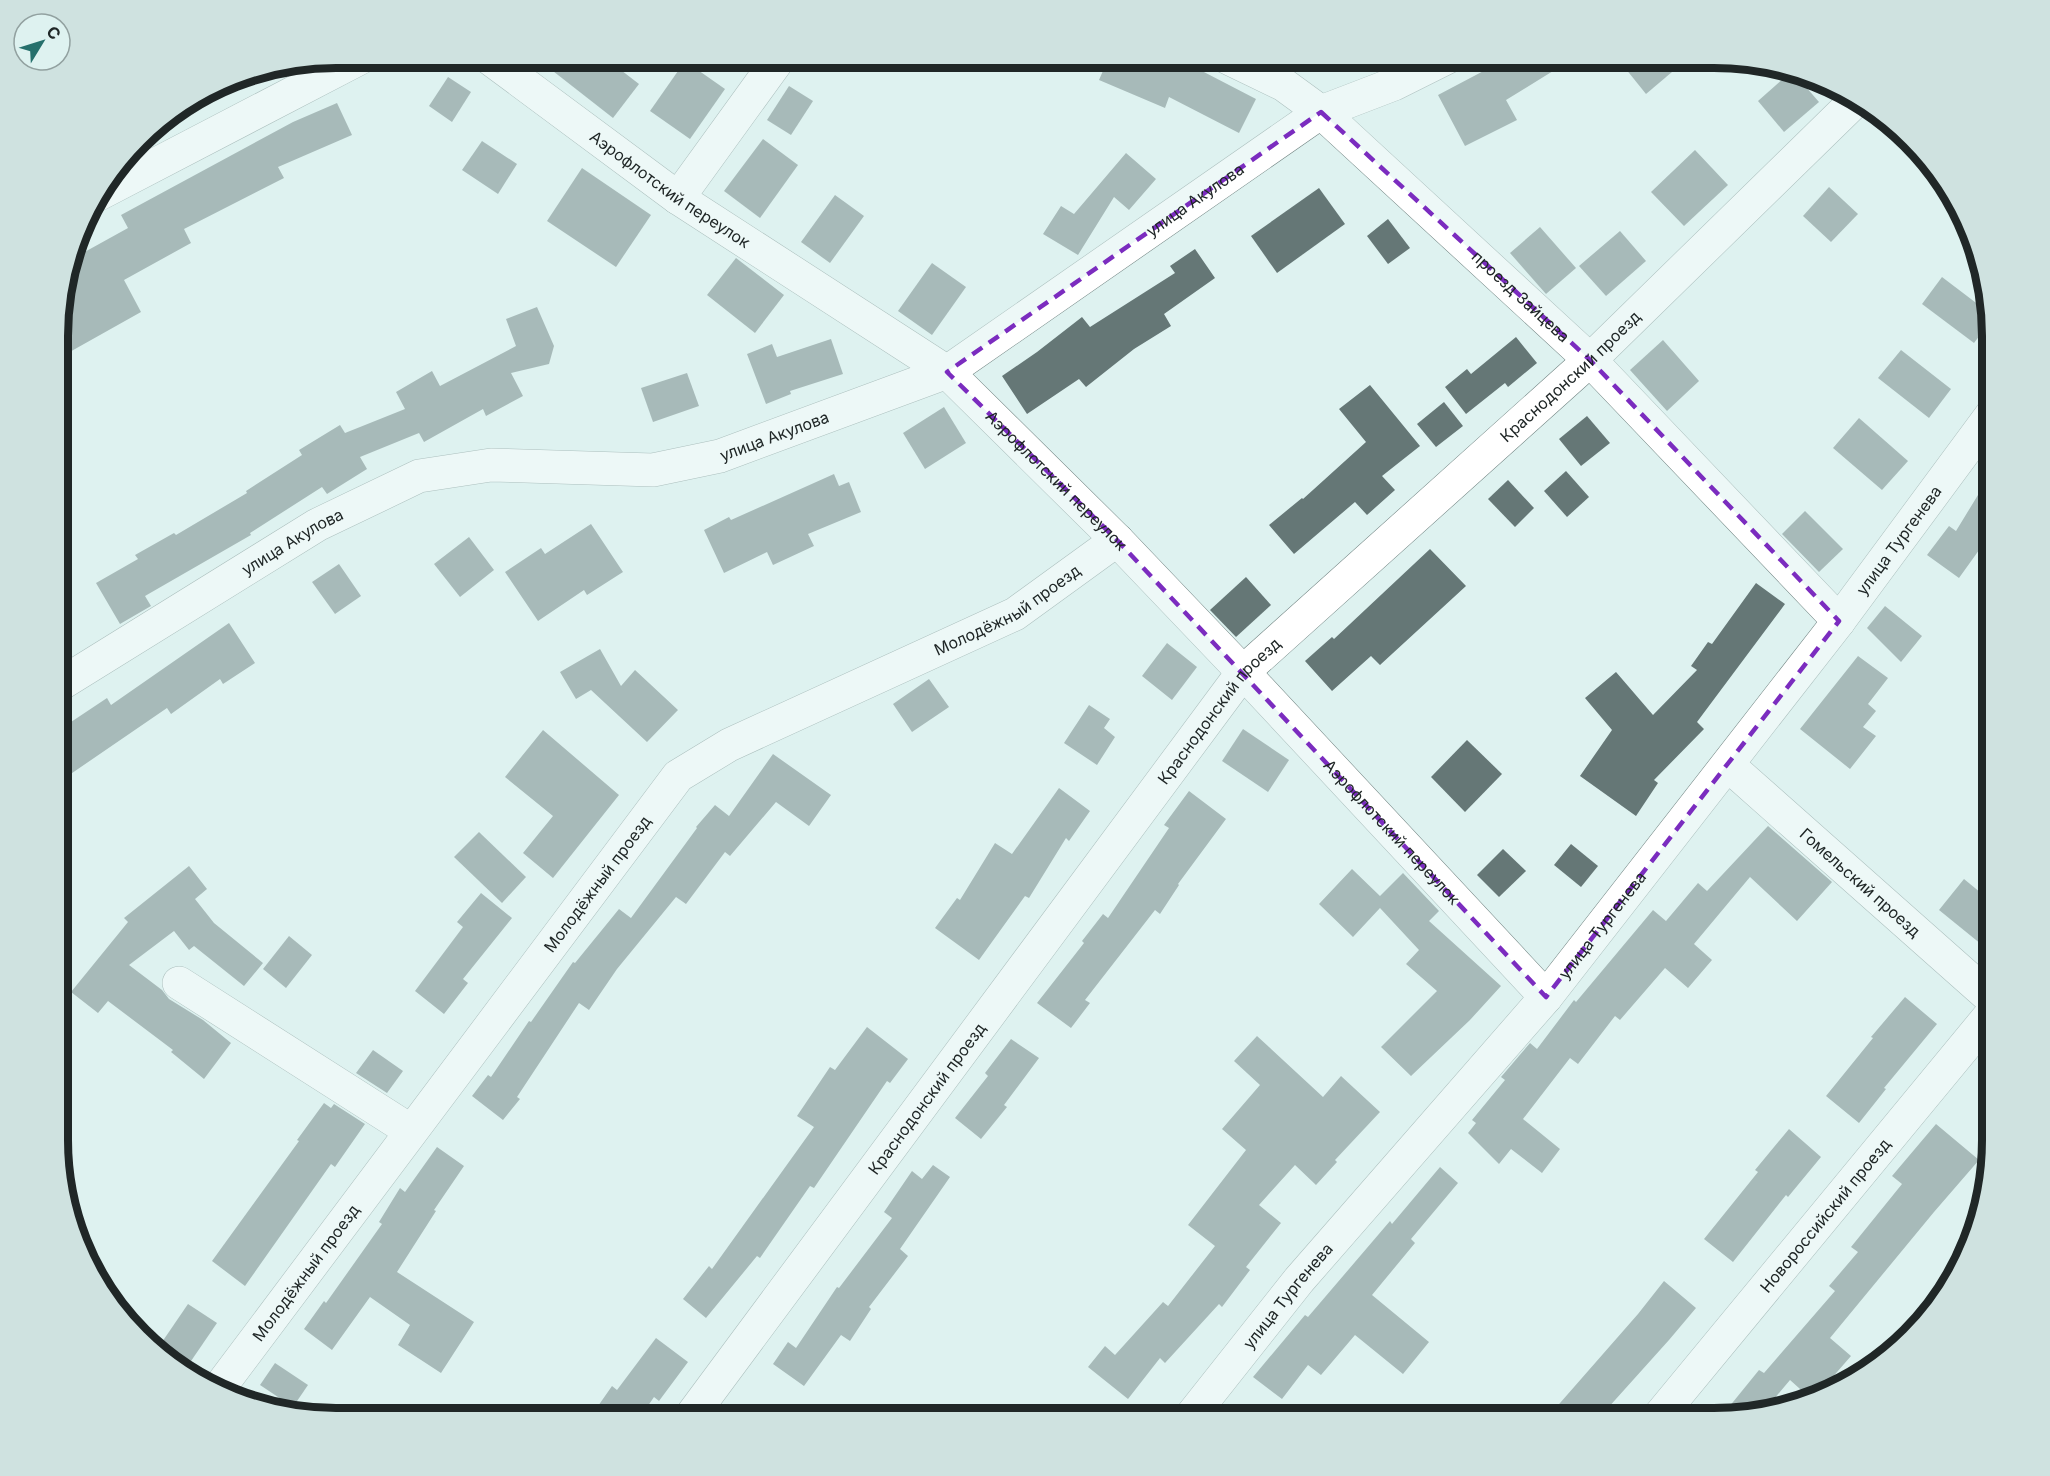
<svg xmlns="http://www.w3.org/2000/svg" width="2050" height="1476" font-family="Inter,sans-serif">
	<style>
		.building { fill: #657776 }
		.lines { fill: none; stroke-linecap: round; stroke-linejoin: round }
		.minor-casing { stroke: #708381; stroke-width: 34 }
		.minor { stroke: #fff; stroke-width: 33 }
		.marked { fill: none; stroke: #7b2cbf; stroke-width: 4.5; stroke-dasharray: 12 8; stroke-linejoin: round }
		.labels { text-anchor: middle; stroke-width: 5; stroke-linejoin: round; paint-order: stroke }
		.street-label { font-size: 16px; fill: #202727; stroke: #def2f0 }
		.rim { fill: none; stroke: #202727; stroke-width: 8 }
	</style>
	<rect width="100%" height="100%" fill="#def2f0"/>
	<g class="building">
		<path d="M 535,57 L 604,57 L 639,84 L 613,118 Z"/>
		<path d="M 1109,57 L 1175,57 L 1256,99 L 1239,133 L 1169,97 L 1165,108 L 1099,80 Z"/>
		<path d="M 1510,57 L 1574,58 L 1506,100 L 1517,120 L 1465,146 L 1438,95 Z"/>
		<path d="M 1617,58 L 1660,58 L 1672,72 L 1646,94 Z"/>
		<path d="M 685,61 L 725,89 L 690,139 L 650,111 Z"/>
		<path d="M 1792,71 L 1819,102 L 1784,132 L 1758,101 Z"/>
		<path d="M 448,77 L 471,92 L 452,122 L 429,106 Z"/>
		<path d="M 789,86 L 813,101 L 791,135 L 767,120 Z"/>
		<path d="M 337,103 L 352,135 L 278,167 L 284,178 L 184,229 L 191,243 L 124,280 L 141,312 L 59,358 L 59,300 L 72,259 L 128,228 L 121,215 L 293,122 Z"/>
		<path d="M 763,139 L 798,165 L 760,218 L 724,191 Z"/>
		<path d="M 482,141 L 517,164 L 498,194 L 462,170 Z"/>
		<path d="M 1695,150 L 1728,185 L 1684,226 L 1651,192 Z"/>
		<path d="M 1126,153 L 1156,179 L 1129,210 L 1114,197 L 1078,255 L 1043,234 L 1061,206 L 1074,214 Z"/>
		<path d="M 582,168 L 651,215 L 616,267 L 547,221 Z"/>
		<path d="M 1829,187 L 1858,214 L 1831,242 L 1803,216 Z"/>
		<path d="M 1319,188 L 1345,224 L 1277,273 L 1251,236 Z"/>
		<path d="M 835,195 L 864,216 L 830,263 L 801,242 Z"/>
		<path d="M 1388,219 L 1410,248 L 1388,264 L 1367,236 Z"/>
		<path d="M 1540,227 L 1576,268 L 1546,294 L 1510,253 Z"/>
		<path d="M 1620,231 L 1646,261 L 1606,296 L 1579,266 Z"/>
		<path d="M 1195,249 L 1215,278 L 1164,314 L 1171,326 L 1134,349 L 1086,387 L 1079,379 L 1027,414 L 1002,376 L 1037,352 L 1082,317 L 1090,327 L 1175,273 L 1170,266 Z"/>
		<path d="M 736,258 L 784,295 L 755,333 L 707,295 Z"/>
		<path d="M 932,263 L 966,287 L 932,335 L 898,311 Z"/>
		<path d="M 1942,277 L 1992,315 L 1992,319 L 1974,343 L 1922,304 Z"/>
		<path d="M 537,307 L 554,346 L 549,364 L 511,373 L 523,396 L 486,416 L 483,409 L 424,442 L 419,433 L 360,457 L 367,469 L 327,494 L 322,487 L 250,533 L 251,535 L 145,596 L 151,606 L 120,624 L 96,583 L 138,559 L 135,555 L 174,533 L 176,535 L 247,493 L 246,491 L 302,455 L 299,450 L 340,425 L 345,433 L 405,409 L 396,392 L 432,371 L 440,386 L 516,346 L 506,319 Z"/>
		<path d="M 1516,337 L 1537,363 L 1508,387 L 1505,383 L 1466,414 L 1445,387 L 1467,369 L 1471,374 Z"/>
		<path d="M 831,339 L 843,374 L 790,391 L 791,394 L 766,404 L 747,354 L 772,344 L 777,357 Z"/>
		<path d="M 1663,340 L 1699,381 L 1667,411 L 1630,370 Z"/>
		<path d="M 1901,350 L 1951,389 L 1929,418 L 1878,378 Z"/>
		<path d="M 687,373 L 699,406 L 653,422 L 641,388 Z"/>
		<path d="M 1370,385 L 1420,446 L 1382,476 L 1395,490 L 1367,515 L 1355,502 L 1294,554 L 1269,525 L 1302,498 L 1303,499 L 1366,442 L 1339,409 Z"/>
		<path d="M 1444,402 L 1463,426 L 1436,447 L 1417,424 Z"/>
		<path d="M 944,407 L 966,443 L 925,469 L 903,433 Z"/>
		<path d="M 1587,416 L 1610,443 L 1581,466 L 1559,439 Z"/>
		<path d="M 1859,418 L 1908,461 L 1882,490 L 1833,448 Z"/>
		<path d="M 1566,471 L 1589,497 L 1567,517 L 1544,491 Z"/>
		<path d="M 1992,472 L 1992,532 L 1959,578 L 1927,555 L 1949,526 L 1956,531 Z"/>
		<path d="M 834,474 L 839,486 L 849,482 L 861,512 L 808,534 L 814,546 L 773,565 L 767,552 L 724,573 L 704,530 L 729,517 L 731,520 Z"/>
		<path d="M 1508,480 L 1534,508 L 1515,527 L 1488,499 Z"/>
		<path d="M 1805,511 L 1843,549 L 1819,572 L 1782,534 Z"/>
		<path d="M 591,524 L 623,572 L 587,595 L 584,590 L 538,621 L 505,572 L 541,548 L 545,554 Z"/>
		<path d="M 469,537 L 494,570 L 460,597 L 434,564 Z"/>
		<path d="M 1430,549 L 1466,586 L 1380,665 L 1371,656 L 1332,691 L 1305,661 L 1332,637 L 1334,639 Z"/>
		<path d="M 339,564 L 361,596 L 335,614 L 312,582 Z"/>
		<path d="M 1246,577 L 1271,605 L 1236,637 L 1210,610 Z"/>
		<path d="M 1756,583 L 1785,604 L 1697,722 L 1704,729 L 1654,780 L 1658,783 L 1636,816 L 1580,776 L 1612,730 L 1585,698 L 1616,672 L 1653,715 L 1697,670 L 1691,666 L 1708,642 L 1712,644 Z"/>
		<path d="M 1885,606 L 1922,636 L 1901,662 L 1867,628 Z"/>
		<path d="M 229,623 L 255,663 L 223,684 L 220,679 L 171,714 L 167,708 L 59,782 L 59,730 L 107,698 L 111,705 Z"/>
		<path d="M 1167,643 L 1197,667 L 1172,700 L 1142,676 Z"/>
		<path d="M 600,649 L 621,686 L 635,670 L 678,710 L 647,742 L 591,690 L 576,699 L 560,672 Z"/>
		<path d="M 1858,656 L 1888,678 L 1868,704 L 1876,711 L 1863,727 L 1876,736 L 1850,769 L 1800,729 Z"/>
		<path d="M 929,679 L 949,707 L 912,732 L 893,704 Z"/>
		<path d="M 1089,705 L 1110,719 L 1104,728 L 1115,737 L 1097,765 L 1064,743 Z"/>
		<path d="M 1243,729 L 1289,760 L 1268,792 L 1222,761 Z"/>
		<path d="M 543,730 L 619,795 L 553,878 L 523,853 L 553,816 L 505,777 Z"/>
		<path d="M 1467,740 L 1502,774 L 1465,812 L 1431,777 Z"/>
		<path d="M 773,754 L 831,795 L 809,826 L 776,802 L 730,856 L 725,852 L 686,904 L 676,897 L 617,969 L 589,1010 L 579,1003 L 517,1097 L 520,1099 L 503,1120 L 472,1096 L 488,1075 L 491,1077 L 529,1021 L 531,1022 L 573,962 L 575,963 L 619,909 L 631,918 L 697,828 L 696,827 L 715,805 L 729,816 Z"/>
		<path d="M 1059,788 L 1090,811 L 1069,841 L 1066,838 L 1029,898 L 1025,896 L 979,960 L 935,928 L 957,898 L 960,900 L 995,843 L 1012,854 Z"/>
		<path d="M 1189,791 L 1226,819 L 1178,884 L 1179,885 L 1160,914 L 1155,910 L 1085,1000 L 1090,1003 L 1071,1028 L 1037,1003 L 1084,943 L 1082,941 L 1103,914 L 1108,918 L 1169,828 L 1164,825 Z"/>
		<path d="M 1768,826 L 1832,882 L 1797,921 L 1750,877 L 1694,944 L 1712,960 L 1688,988 L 1665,968 L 1620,1020 L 1615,1016 L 1578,1064 L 1570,1058 L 1523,1119 L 1560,1149 L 1542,1173 L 1511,1149 L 1499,1164 L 1468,1133 L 1476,1123 L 1472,1120 L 1505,1080 L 1501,1077 L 1530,1043 L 1537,1049 L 1574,1000 L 1576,1002 L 1653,910 L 1666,921 L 1698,883 L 1707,891 Z"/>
		<path d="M 479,832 L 526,877 L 502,903 L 454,857 Z"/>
		<path d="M 1571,844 L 1598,866 L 1581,887 L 1554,865 Z"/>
		<path d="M 1503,849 L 1526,871 L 1499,897 L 1477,875 Z"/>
		<path d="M 189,866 L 207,889 L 195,899 L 214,923 L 263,963 L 244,986 L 194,946 L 189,950 L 174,931 L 129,965 L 162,990 L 169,999 L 203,1020 L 231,1043 L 204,1079 L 171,1052 L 173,1050 L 108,1001 L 98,1013 L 71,992 L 128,922 L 124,918 Z"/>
		<path d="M 1352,869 L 1380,896 L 1403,873 L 1439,911 L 1429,921 L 1501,986 L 1470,1020 L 1411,1076 L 1381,1047 L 1437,991 L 1406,964 L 1419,950 L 1380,908 L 1353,937 L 1319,904 Z"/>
		<path d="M 1964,879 L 1992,902 L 1992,953 L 1939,910 Z"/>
		<path d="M 481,893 L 512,918 L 463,979 L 468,983 L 444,1014 L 415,991 L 463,927 L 457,922 Z"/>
		<path d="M 289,936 L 312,955 L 286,988 L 263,969 Z"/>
		<path d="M 1905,997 L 1937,1024 L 1884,1088 L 1886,1089 L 1859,1123 L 1826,1096 L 1873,1038 L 1871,1037 Z"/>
		<path d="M 867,1027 L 908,1059 L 890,1083 L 887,1081 L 814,1188 L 810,1186 L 760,1258 L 757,1256 L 706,1318 L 683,1299 L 709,1266 L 712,1269 L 814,1127 L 797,1116 L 830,1067 L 835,1070 Z"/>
		<path d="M 1257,1036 L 1323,1097 L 1341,1076 L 1380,1112 L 1335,1160 L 1337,1162 L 1316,1185 L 1295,1165 L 1259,1205 L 1281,1223 L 1246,1267 L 1250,1270 L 1222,1307 L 1219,1304 L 1165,1363 L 1160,1358 L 1128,1399 L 1088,1367 L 1105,1346 L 1115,1355 L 1163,1302 L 1168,1306 L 1215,1246 L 1188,1225 L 1246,1150 L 1222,1129 L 1260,1085 L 1234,1061 Z"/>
		<path d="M 1011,1039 L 1039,1058 L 1004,1105 L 1007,1107 L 981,1139 L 955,1118 L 988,1076 L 985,1073 Z"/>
		<path d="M 373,1050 L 403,1071 L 387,1093 L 356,1073 Z"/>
		<path d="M 324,1103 L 331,1108 L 334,1104 L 365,1124 L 335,1167 L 331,1164 L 245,1286 L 212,1261 L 299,1141 L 297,1140 Z"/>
		<path d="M 1936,1124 L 1979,1160 L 1934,1212 L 1830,1338 L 1851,1356 L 1817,1395 L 1809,1397 L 1790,1380 L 1768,1406 L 1720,1418 L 1759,1370 L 1764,1373 L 1835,1291 L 1829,1286 L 1858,1252 L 1851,1247 L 1902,1184 L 1892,1176 Z"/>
		<path d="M 1789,1129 L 1821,1157 L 1788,1197 L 1786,1195 L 1733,1262 L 1704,1239 L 1758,1172 L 1755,1170 Z"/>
		<path d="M 437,1147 L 464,1166 L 434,1210 L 436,1211 L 397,1272 L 474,1322 L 441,1373 L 398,1345 L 410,1325 L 370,1297 L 332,1350 L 304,1329 L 324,1301 L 326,1303 L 382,1224 L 379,1222 L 400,1188 L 405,1192 Z"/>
		<path d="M 933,1165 L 950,1177 L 900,1249 L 908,1256 L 869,1307 L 871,1309 L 850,1341 L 841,1335 L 804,1386 L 773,1364 L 788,1342 L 796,1348 L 837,1287 L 839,1288 L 892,1218 L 884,1212 L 912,1171 L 922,1179 Z"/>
		<path d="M 1440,1167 L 1458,1183 L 1411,1239 L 1415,1243 L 1372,1295 L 1429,1342 L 1403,1374 L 1355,1335 L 1321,1375 L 1308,1365 L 1282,1399 L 1253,1377 L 1305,1315 L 1308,1317 L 1390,1221 L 1392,1224 Z"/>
		<path d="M 1664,1281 L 1696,1308 L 1669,1340 L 1598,1419 L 1546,1419 L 1638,1314 Z"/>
		<path d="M 188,1304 L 217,1323 L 189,1364 L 160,1345 Z"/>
		<path d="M 656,1338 L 688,1362 L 659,1401 L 654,1397 L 639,1419 L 589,1419 L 612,1386 L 617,1390 Z"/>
		<path d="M 275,1363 L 308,1385 L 293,1407 L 260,1385 Z"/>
	</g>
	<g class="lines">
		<g class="minor-casing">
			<g id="minor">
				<path id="s1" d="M 488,57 L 678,198 L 947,372 L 1117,540 L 1243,672 L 1546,997"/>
				<path id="s2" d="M 1226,57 L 1284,85 L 1321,112 L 1590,360 L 1839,621"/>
				<path d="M 99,194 L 362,57"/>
				<path d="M 678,198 L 780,57"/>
				<path id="s3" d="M 59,685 L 317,525 L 419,476 L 491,465 L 653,470 L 720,456 L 947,372 L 1321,112 L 1394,84 L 1448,57"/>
				<path id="s4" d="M 1728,765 L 1992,999"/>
				<path d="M 179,983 L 411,1131"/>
				<path id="s5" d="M 217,1391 L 678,776 L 729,745 L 1015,614 L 1117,540"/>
				<path id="s6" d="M 689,1419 L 1243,672 L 1590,360 L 1857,99"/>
				<path id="s7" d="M 1189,1419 L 1299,1280 L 1546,997 L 1839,621 L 1992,414"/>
				<path id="s8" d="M 1657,1419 L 1992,1013"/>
			</g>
		</g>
		<use href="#minor" class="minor"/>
	</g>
	<path d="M0 0H2050V1476H0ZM 1321,112 L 1590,360 L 1839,621 L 1546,997 L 1117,540 L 947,372 Z" fill="#def2f0" fill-opacity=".55" fill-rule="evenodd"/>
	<path class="marked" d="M 1321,112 L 1590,360 L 1839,621 L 1546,997 L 1117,540 L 947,372 Z"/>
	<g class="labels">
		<g class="street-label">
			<text dy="6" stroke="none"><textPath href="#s1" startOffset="225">Аэрофлотский переулок</textPath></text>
			<text dy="6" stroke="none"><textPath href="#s3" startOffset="1264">улица Акулова</textPath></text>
			<text dy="6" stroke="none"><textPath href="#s2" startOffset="382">проезд Зайцева</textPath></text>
			<text dy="6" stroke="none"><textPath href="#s6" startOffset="1371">Краснодонский проезд</textPath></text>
			<text dy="6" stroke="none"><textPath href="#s3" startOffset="778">улица Акулова</textPath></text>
			<text dy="6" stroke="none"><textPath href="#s1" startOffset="711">Аэрофлотский переулок</textPath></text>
			<text dy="6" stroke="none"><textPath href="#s7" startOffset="1130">улица Тургенева</textPath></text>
			<text dy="6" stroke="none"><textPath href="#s3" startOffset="274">улица Акулова</textPath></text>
			<text dy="6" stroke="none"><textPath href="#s5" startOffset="1138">Молодёжный проезд</textPath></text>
			<text dy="6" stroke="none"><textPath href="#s6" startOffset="885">Краснодонский проезд</textPath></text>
			<text dy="6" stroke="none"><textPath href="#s1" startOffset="1197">Аэрофлотский переулок</textPath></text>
			<text dy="6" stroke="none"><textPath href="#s4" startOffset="177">Гомельский проезд</textPath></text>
			<text dy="6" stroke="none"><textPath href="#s5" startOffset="634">Молодёжный проезд</textPath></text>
			<text dy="6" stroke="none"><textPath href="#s7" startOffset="644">улица Тургенева</textPath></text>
			<text dy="6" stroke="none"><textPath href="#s6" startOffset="399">Краснодонский проезд</textPath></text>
			<text dy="6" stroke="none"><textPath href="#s8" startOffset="264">Новороссийский проезд</textPath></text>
			<text dy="6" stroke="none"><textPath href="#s5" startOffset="148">Молодёжный проезд</textPath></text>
			<text dy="6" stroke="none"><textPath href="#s7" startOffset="158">улица Тургенева</textPath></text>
		</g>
	</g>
	<path d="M0 0H2050V1476H0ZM336 68H1714A268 268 0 0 1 1982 336V1140A268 268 0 0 1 1714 1408H336A268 268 0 0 1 68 1140V336A268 268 0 0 1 336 68Z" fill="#cfe2e0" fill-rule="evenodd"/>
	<path class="rim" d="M336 68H1714A268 268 0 0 1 1982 336V1140A268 268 0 0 1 1714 1408H336A268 268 0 0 1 68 1140V336A268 268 0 0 1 336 68Z"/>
	<g transform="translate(42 42) rotate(52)"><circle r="28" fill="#def2f0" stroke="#92a1a0" stroke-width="1.5"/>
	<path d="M0-4.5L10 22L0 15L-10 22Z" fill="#26706c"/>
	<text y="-9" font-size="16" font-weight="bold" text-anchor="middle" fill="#202727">С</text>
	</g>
</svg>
